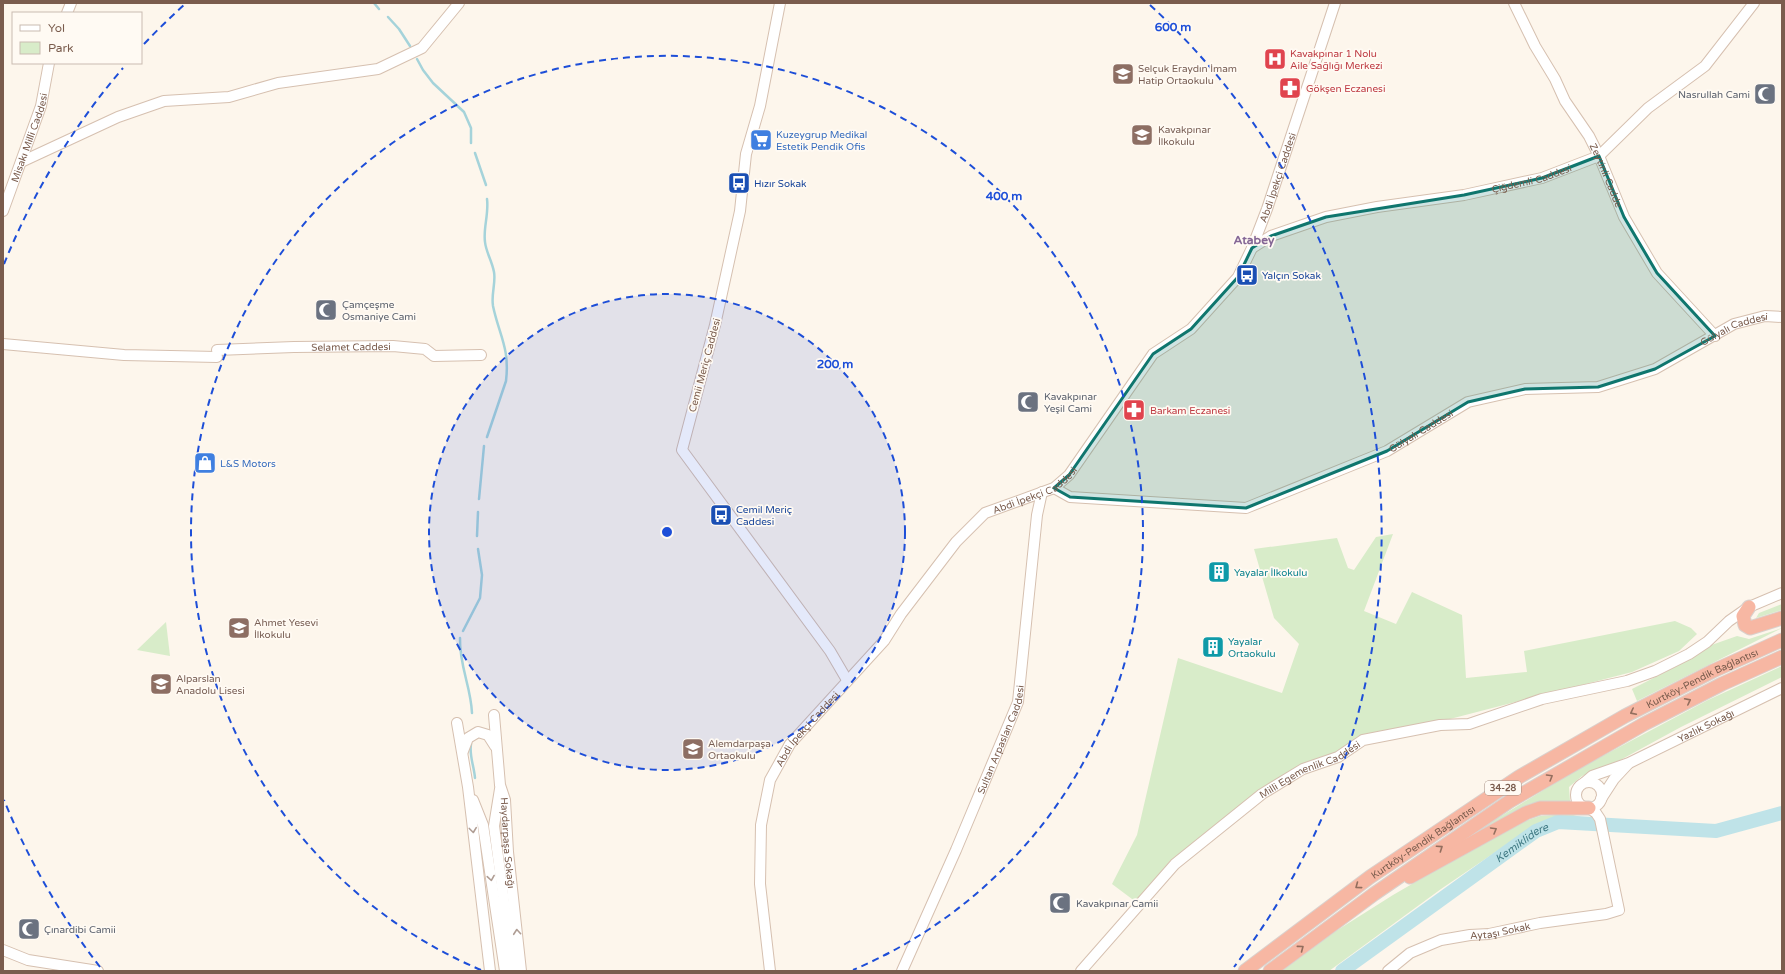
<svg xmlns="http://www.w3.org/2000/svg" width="1785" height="974" font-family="'Varela Round',sans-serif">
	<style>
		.green { fill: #d8ecc9 }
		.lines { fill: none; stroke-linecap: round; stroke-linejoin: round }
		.stream { stroke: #a5d3da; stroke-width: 2.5 }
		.river { stroke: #bfe3e8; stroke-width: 14 }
		.secondary-casing { stroke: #d6c0b0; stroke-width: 12 }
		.highway-casing { stroke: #dad1cd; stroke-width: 15 }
		.secondary { stroke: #fff; stroke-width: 10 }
		.highway { stroke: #f7b7a3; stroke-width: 13 }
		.oneway { stroke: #936e5e }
		.oneway2 { stroke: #af9d94 }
		.marked { fill: #0f766e; fill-opacity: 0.2; stroke: #0f766e; stroke-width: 3; stroke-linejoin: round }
		.ring { fill: none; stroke: #1d4ed8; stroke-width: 2; stroke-dasharray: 7 5 }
		.labels { text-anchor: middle; stroke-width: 3.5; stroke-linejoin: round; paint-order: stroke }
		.shield { fill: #fffaf3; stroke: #a28b7f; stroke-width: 1 }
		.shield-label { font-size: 9px; font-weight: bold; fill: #7a5c4d }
		.health-label { font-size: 10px; fill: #be3a42; stroke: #fffaf3; text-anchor: start }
		.education-label { font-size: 10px; fill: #785e54; stroke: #fffaf3; text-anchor: start }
		.worship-label { font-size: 10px; fill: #5b616d; stroke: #fffaf3; text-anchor: start }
		.shop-label { font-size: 10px; fill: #366cbe; stroke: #fffaf3; text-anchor: start }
		.street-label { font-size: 10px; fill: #7a5c4d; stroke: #fffaf3 }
		.transit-label { font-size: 10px; fill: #164399; stroke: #fffaf3; text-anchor: start }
		.culture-label { font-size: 10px; fill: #0d838f; stroke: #fffaf3; text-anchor: start }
		.water-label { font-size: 11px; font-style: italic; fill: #437c86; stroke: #fffaf3 }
		.quarter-label { font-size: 12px; font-weight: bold; fill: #846695; stroke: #fffaf3 }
		.centre { fill: #1d4ed8; stroke: #fffaf3; stroke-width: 2 }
		.ring-label { font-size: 12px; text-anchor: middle; font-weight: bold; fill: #1d4ed8; stroke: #fffaf3; stroke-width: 3.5; stroke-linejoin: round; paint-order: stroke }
	</style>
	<rect width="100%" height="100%" fill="#fdf6ec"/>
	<g class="green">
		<path d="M 1393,534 L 1364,611 L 1396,624 L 1412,592 L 1462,615 L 1466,678 L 1527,672 L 1524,651 L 1675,621 L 1691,628 L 1697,634 L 1679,651 L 1632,672 L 1450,719 L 1368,734 L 1335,754 L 1265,786 L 1170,861 L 1136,902 L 1112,884 L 1137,835 L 1178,658 L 1282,693 L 1299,644 L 1274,618 L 1254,549 L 1337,538 L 1348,568 L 1354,570 L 1376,537 Z"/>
		<path d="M 1782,604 L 1782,610 L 1756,618 L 1759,613 Z"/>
		<path d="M 166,622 L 170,656 L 137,650 Z"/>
		<path d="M 1782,628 L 1637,701 L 1632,689 L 1679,665 L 1703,648 L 1737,636 L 1749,639 Z"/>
		<path d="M 1782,666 L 1782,677 L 1681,727 L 1613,764 L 1582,776 L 1569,787 L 1570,801 L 1532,803 L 1467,837 L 1578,769 L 1708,700 Z"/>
		<path d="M 1569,814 L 1589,819 L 1556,817 L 1535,825 L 1441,889 L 1329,971 L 1282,971 L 1336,931 L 1393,895 L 1514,825 L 1540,816 Z"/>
	</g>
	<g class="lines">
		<g class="stream">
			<path d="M 374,3 L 379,9"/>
			<path d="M 388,17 L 399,29 L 410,46"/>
			<path d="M 417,59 L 423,70 L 433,83 L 464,112 L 471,128 L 471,143"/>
			<path d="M 475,153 L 486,185"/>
			<path d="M 487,437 L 506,381 C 510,348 499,335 493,306 C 491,294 496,283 494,272 C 492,261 486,252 485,242 C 483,228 489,214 487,199"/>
			<path d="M 479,499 L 484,446"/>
			<path d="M 477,536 L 478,512"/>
			<path d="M 463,631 L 480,598 L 482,575 L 478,549"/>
			<path d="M 460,638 C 459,665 471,687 472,713"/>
			<path d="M 471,744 C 469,755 474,766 475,778"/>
		</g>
		<path class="river" id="s1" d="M 1342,971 L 1536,831 L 1558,822 L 1716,831 L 1782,813"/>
		<g class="secondary-casing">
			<g id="secondary">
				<path d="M 780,3 L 760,106 L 746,154 L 740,211 L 715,325 L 682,450 L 830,651 L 847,680"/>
				<path id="s2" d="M 1514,3 L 1535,46 L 1555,79 L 1565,101 L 1589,136 L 1599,156 L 1624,217 L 1657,273 L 1715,336"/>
				<path d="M 67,13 L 71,3"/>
				<path d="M 21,162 L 118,117 L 164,101 L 229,97 L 278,83 L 378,69 L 422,48 L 459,3"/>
				<path id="s3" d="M 3,211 L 41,106 L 49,63"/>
				<path id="s4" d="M 1252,248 L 1271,236 L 1326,217 L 1377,207 L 1464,195 L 1542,178 L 1599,156 L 1648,108 L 1705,66 L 1754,3"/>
				<path d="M 3,344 L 124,355 L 217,357"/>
				<path id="s5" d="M 217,350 L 294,347 L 393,346 L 425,349 L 434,356 L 481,355"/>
				<path id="s6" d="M 1054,488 L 1070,497 L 1246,508 L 1387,451 L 1468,402 L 1525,389 L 1598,387 L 1655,369 L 1734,324 L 1765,316 L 1782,317"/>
				<path id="s7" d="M 494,715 L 500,785 L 505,800 L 508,852 L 521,971"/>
				<path d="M 457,723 L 468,787 L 490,971"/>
				<path d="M 463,751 L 468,738 L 478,732 L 488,735 L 495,746"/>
				<circle cx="1589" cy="795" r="13"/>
				<path id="s8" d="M 1585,782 L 1592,776 L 1629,763 L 1782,688"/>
				<path d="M 500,789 L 494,826 L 513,971"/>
				<path d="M 1601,799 L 1614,779 L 1628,764"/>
				<path d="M 473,800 L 483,825 L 505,971"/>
				<path d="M 3,950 L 28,960 L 98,971"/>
				<path id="s9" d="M 770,971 L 760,884 L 761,825 L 770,780 L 790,744 L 884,641 L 901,614 L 956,542 L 985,513 L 1054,488 L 1069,475 L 1153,354 L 1191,329 L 1238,277 L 1252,248 L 1267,209 L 1335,3"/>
				<path id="s10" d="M 902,971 L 956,850 L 1018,702 L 1037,515 L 1042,492"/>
				<path id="s11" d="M 1081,971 L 1175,864 L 1262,794 L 1303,769 L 1338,757 L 1363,740 L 1440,725 L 1469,724 L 1542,699 L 1627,681 L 1655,671 L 1689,654 L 1707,642 L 1729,621 L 1749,607 L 1782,593"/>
				<path id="s12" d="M 1388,971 L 1410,953 L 1441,940 L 1470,935 L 1489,934 L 1540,923 L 1606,914 L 1619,910 L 1600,819 L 1596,813 L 1589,808"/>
			</g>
		</g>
		<g class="highway-casing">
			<g id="highway">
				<path d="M 1749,607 L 1743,616 L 1745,625 L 1750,628 L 1782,618"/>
				<path d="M 1410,877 L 1526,813 L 1540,808 L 1589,808"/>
				<path id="s13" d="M 1245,971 L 1370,877 L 1519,777 L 1625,716 L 1713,671 L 1782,640"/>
				<path d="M 1270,971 L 1374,894 L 1510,801 L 1644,724 L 1722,684 L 1782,657"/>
			</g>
		</g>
		<use href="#secondary" class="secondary"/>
		<use href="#highway" class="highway"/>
	</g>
	<defs><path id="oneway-chevron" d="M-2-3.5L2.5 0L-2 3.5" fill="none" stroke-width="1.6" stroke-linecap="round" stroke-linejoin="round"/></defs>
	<g class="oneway">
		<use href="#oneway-chevron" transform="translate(1688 701) rotate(-27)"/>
		<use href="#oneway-chevron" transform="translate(1633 712) rotate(153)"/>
		<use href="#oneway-chevron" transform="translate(1550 777) rotate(-31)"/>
		<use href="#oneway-chevron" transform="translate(1494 830) rotate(-30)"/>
		<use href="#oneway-chevron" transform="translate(1440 848) rotate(-34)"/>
		<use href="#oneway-chevron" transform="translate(1358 886) rotate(143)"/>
		<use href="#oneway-chevron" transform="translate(1301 948) rotate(-37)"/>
	</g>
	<g class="oneway2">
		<use href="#oneway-chevron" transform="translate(473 830) rotate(83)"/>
		<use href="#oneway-chevron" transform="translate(491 878) rotate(81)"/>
		<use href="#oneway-chevron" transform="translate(517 932) rotate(-95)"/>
	</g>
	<path class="marked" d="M 1599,156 L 1624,217 L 1657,273 L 1715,336 L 1655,369 L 1598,387 L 1525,389 L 1468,402 L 1387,451 L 1246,508 L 1070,497 L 1054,488 L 1069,475 L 1153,354 L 1191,329 L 1238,277 L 1252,248 L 1271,236 L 1326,217 L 1464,195 L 1542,178 Z"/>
	<circle cx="667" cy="532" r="238" fill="#1d4ed8" fill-opacity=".12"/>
	<g class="ring">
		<circle cx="667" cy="532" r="238"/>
		<path d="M481 970A476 476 0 1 1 853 970"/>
		<path d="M100 967A715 715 0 0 1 4 800M4 264A715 715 0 0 1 123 68M144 44A715 715 0 0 1 184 5M1150 5A715 715 0 0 1 1234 967"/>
	</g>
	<defs>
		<g id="hospital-square" transform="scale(1.15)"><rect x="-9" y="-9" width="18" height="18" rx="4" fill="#e0444e" stroke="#fffaf3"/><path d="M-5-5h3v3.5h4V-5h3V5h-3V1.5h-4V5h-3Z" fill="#fff"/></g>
		<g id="school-square" transform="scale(1.15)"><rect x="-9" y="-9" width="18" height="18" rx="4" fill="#8d6e63" stroke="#fffaf3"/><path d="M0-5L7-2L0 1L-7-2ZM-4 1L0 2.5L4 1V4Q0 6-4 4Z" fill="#fff"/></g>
		<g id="pharmacy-square" transform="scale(1.15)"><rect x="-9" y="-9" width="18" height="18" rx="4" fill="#e0444e" stroke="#fffaf3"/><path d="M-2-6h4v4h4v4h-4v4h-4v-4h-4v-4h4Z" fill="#fff"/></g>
		<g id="mosque-square" transform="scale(1.15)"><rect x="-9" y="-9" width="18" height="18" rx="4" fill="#6b7280" stroke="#fffaf3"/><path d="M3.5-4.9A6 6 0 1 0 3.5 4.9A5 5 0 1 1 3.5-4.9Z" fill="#fff"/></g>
		<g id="supermarket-square" transform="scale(1.15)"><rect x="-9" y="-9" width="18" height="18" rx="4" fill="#3f7fe0" stroke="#fffaf3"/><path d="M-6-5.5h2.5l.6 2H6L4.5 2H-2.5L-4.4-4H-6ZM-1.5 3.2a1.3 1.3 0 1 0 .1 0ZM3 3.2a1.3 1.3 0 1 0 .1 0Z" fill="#fff"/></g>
		<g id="bus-square" transform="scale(1.15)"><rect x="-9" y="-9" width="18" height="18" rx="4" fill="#1a4fb4" stroke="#fffaf3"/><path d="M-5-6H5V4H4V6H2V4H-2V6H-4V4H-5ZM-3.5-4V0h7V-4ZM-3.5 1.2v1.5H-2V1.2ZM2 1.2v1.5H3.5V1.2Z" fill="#fff"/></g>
		<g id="shop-square" transform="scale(1.15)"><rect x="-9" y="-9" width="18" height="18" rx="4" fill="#3f7fe0" stroke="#fffaf3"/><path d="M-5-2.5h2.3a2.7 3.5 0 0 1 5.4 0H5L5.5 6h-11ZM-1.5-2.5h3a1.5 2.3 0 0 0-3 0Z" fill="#fff"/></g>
		<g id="building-square" transform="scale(1.15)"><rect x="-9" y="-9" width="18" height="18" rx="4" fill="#0f9aa8" stroke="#fffaf3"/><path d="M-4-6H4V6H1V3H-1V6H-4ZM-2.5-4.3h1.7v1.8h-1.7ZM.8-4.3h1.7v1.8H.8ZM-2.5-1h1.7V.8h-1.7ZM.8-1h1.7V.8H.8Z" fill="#fff"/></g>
	</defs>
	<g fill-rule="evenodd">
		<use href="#hospital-square" x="1275" y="59"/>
		<use href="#school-square" x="1123" y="74"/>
		<use href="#pharmacy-square" x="1290" y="88"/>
		<use href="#mosque-square" x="1765" y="94"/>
		<use href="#school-square" x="1142" y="135"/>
		<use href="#supermarket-square" x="761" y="140"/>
		<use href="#bus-square" x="739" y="183"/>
		<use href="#bus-square" x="1247" y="275"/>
		<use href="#mosque-square" x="326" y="310"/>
		<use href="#mosque-square" x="1028" y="402"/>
		<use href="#pharmacy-square" x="1134" y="410"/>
		<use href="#shop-square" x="205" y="463"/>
		<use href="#bus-square" x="721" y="515"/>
		<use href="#building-square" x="1219" y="572"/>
		<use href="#school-square" x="239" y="628"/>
		<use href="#building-square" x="1213" y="647"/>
		<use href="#school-square" x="161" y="684"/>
		<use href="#school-square" x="693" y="749"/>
		<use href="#mosque-square" x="1060" y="903"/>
		<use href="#mosque-square" x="29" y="929"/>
	</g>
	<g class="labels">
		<rect class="shield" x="1485" y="781" width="36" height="14" rx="3"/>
		<g class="shield-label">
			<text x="1503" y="791">34-28</text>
		</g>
		<g class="health-label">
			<text x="1290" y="57">Kavakpınar 1 Nolu<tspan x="1290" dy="12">Aile Sağlığı Merkezi</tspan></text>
			<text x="1306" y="92">Gökşen Eczanesi</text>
			<text x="1150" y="414">Barkam Eczanesi</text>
		</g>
		<g class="education-label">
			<text x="1138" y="72">Selçuk Eraydın İmam<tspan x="1138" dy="12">Hatip Ortaokulu</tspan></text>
			<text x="1158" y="133">Kavakpınar<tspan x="1158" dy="12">İlkokulu</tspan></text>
			<text x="254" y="626">Ahmet Yesevi<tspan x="254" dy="12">İlkokulu</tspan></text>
			<text x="176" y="682">Alparslan<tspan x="176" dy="12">Anadolu Lisesi</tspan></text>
			<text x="708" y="747">Alemdarpaşa<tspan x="708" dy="12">Ortaokulu</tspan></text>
		</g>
		<g class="worship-label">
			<text x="1750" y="98" text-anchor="end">Nasrullah Cami</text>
			<text x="342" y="308">Çamçeşme<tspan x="342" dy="12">Osmaniye Cami</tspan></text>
			<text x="1044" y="400">Kavakpınar<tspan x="1044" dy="12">Yeşil Cami</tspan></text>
			<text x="1076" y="907">Kavakpınar Camii</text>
			<text x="44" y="933">Çınardibi Camii</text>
		</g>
		<g class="shop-label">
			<text x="776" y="138">Kuzeygrup Medikal<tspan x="776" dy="12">Estetik Pendik Ofis</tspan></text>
			<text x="220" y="467">L&amp;S Motors</text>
		</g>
		<g class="street-label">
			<text dy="4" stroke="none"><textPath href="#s3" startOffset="78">Misakı Milli Caddesi</textPath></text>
			<text dy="4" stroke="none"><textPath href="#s2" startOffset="196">Zeytinli Cadde</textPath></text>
			<text dy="4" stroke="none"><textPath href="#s9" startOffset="1000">Abdi İpekçi Caddesi</textPath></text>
			<text dy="4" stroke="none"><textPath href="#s4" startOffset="290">Çiğdemli Caddesi</textPath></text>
			<text dy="4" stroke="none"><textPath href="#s6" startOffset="722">Gülyalı Caddesi</textPath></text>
			<text dy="4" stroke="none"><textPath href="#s5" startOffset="134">Selamet Caddesi</textPath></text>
			<text transform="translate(704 365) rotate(-75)" y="4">Cemii Meriç Caddesi</text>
			<text dy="4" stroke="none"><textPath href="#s6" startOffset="386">Gülyalı Caddesi</textPath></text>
			<text dy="4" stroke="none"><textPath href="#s9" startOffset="592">Abdi İpekçi Caddesi</textPath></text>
			<text dy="4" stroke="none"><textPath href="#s13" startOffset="544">Kurtköy-Pendik Bağlantısı</textPath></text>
			<text dy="4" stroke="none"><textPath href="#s8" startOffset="134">Yazlık Sokağı</textPath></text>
			<text dy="4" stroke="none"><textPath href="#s9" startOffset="256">Abdi İpekçi Caddesi</textPath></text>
			<text dy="4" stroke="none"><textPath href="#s10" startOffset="252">Sultan Arpaslan Caddesi</textPath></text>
			<text dy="4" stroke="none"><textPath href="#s11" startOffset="308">Milli Egemenlik Caddesi</textPath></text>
			<text dy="4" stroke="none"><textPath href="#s13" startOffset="220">Kurtköy-Pendik Bağlantısı</textPath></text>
			<text dy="4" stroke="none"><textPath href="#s7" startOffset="129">Haydarpaşa Sokağı</textPath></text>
			<text dy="4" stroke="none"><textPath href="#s12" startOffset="122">Aytaşı Sokak</textPath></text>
		</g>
		<g class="transit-label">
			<text x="754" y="187">Hızır Sokak</text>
			<text x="1262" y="279">Yalçın Sokak</text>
			<text x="736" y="513">Cemil Meriç<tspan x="736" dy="12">Caddesi</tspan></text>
		</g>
		<g class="culture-label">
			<text x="1234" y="576">Yayalar İlkokulu</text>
			<text x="1228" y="645">Yayalar<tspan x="1228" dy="12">Ortaokulu</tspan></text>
		</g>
		<g class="water-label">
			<text dy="4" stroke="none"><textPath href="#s1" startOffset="221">Kemiklidere</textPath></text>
		</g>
		<g class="quarter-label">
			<text x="1254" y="244">Atabey</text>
		</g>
	</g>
	<circle cx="667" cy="532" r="6" class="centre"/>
	<g class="ring-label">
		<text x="1173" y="31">600 m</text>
		<text x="1004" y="200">400 m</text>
		<text x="835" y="368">200 m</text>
	</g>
	<rect width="1785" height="974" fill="none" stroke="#7a5c4d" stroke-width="8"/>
	<rect x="12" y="12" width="130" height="52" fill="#fffaf3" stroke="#cabbb1"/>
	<rect x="20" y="25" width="20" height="6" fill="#ffffff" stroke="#cabbb1"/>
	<text x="48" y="32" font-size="12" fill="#7a5c4d">Yol</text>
	<rect x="20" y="42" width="20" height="12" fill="#d8ecc9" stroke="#cabbb1"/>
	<text x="48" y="52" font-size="12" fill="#7a5c4d">Park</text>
</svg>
